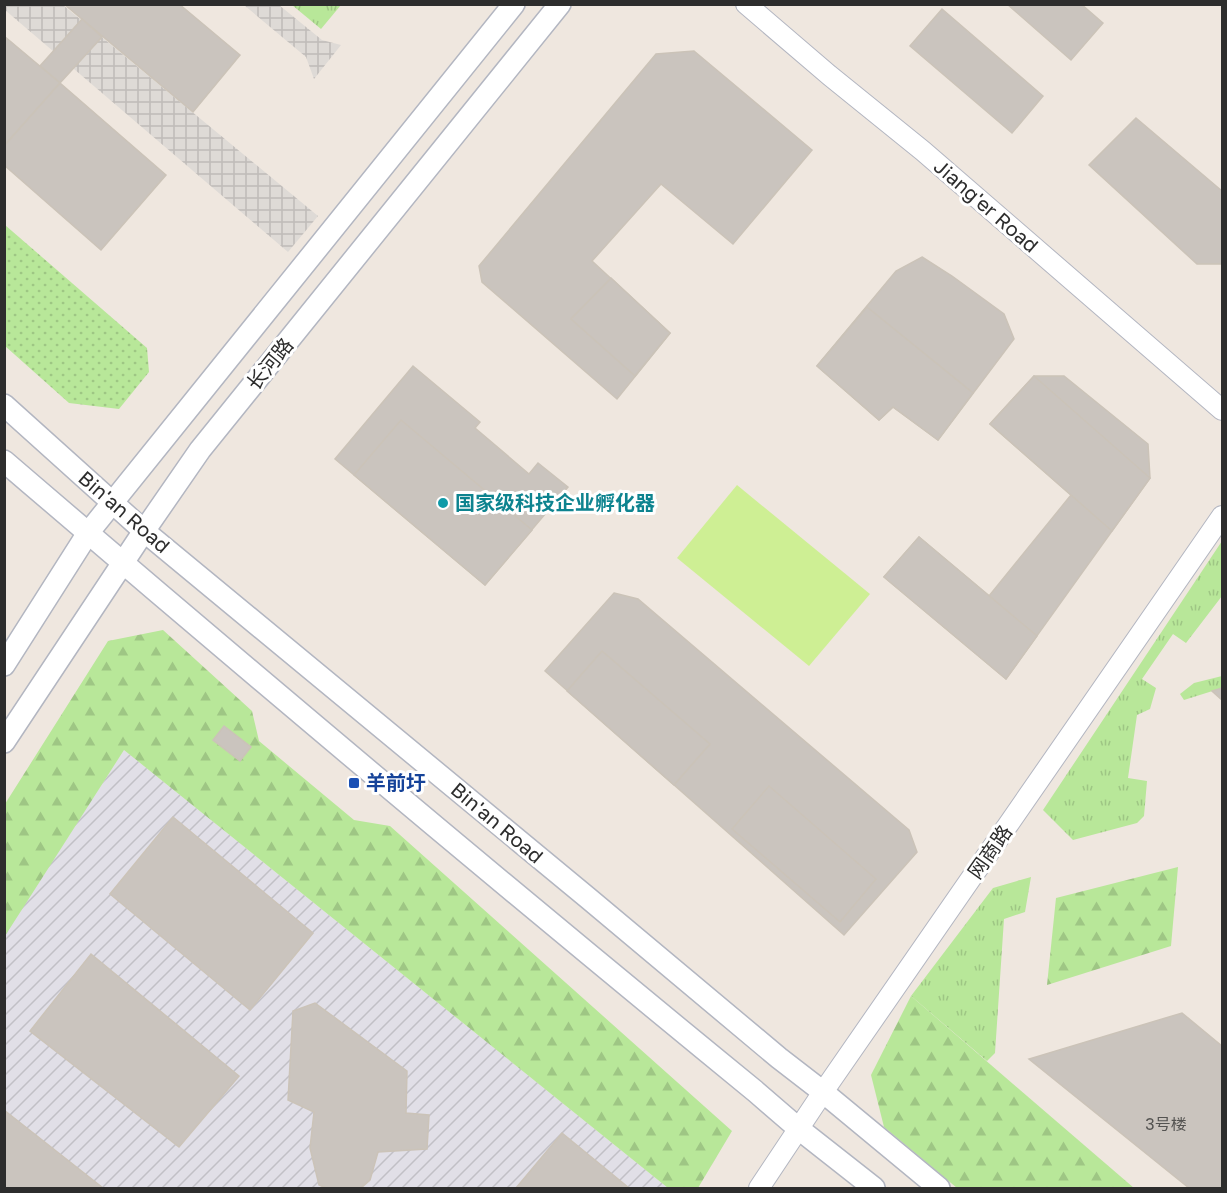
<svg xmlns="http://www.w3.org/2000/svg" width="1227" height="1193" font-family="'Golos Text','Noto Sans SC',sans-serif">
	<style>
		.industrial { fill: url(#industrial-furrows) }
		.grass { fill: url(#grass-tufts) }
		.forest { fill: url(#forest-firs) }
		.park { fill: url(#park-dots) }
		.pitch { fill: #ceef94 }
		.plaza { fill: url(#plaza-grid) }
		.building { fill: #cac4be; stroke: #cbc3b8; stroke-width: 1.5 }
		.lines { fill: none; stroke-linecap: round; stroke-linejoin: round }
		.tertiary-casing { stroke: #b3b6c1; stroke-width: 22 }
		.secondary-casing { stroke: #b3b6c1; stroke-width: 24 }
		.tertiary { stroke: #fff; stroke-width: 20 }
		.secondary { stroke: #fff; stroke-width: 21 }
		.culture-dot { fill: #0f9aa8; stroke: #fff; stroke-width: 2 }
		.transit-dot { fill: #1a4fb4; stroke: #fff; stroke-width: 2 }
		.labels { text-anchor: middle; stroke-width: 6; stroke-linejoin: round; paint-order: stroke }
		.number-label { font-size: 16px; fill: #545351 }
		.street-label { font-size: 20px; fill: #2d2d2d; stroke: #fff }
		.culture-label { font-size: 20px; font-weight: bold; fill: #0d838f; stroke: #fff; text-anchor: start }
		.transit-label { font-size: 20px; font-weight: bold; fill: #164399; stroke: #fff; text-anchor: start }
	</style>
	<defs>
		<pattern id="industrial-furrows" width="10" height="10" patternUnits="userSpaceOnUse" patternTransform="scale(1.5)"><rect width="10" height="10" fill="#e1dfe7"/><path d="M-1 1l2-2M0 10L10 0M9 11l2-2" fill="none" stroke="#c1c0c6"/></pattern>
		<pattern id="grass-tufts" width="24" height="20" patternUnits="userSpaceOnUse" patternTransform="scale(1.5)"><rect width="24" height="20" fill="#b8e799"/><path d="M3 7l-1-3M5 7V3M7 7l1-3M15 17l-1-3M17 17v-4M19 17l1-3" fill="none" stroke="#9ec684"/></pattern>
		<pattern id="forest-firs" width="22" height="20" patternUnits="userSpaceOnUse" patternTransform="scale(1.5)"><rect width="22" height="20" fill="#b8e799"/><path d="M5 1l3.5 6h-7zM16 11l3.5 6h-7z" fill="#9ec684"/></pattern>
		<pattern id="park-dots" width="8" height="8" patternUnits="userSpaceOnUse" patternTransform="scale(1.5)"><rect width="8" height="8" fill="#b8e799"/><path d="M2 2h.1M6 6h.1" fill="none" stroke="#9ec684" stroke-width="1.8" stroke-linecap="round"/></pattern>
		<pattern id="plaza-grid" width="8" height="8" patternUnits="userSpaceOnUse" patternTransform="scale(1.5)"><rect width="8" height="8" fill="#dedad6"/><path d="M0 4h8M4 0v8" fill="none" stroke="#bfbbb8"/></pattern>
	</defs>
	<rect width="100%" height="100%" fill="#efe7df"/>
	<path class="industrial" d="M 124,750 L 668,1188 L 5,1188 L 4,936 Z"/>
	<g class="grass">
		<path d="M 292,5 L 341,5 L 321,29 Z"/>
		<path d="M 1222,541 L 1222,596 L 1186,643 L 1173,634 L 1142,679 L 1156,688 L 1150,709 L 1137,715 L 1128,778 L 1147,781 L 1144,816 L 1137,823 L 1073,840 L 1043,810 Z"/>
		<path d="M 1222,676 L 1222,688 L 1184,700 L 1180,694 L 1194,683 Z"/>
		<path d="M 1031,877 L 1025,912 L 1004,919 L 995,1053 L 987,1061 L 911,996 L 993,888 Z"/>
	</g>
	<g class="forest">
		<path d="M 163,630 L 252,711 L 259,741 L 354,820 L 390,826 L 732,1131 L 698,1188 L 668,1188 L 124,750 L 5,936 L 5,804 L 108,641 Z"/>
		<path d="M 1178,867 L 1171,946 L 1047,985 L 1056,898 Z"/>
		<path d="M 911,996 L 1134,1188 L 957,1188 L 884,1127 L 871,1075 Z"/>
	</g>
	<path class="park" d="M 5,225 L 147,348 L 149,372 L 119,409 L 69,403 L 5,346 Z"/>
	<path class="pitch" d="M 737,485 L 870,594 L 809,666 L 677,558 Z"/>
	<g class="plaza">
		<path d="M 5,5 L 63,5 L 318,216 L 288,252 L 5,10 Z"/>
		<path d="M 244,5 L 279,5 L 322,40 L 341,45 L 314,79 L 306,57 Z"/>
	</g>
	<g class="building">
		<path d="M 64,4 L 179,4 L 240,55 L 193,112 Z"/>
		<path d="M 1007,4 L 1081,4 L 1103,23 L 1071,60 Z"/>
		<path d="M 942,9 L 1043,96 L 1012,133 L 910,46 Z"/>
		<path d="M 82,19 L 102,37 L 60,83 L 40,66 Z"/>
		<path d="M 4,36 L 60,83 L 4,146 Z"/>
		<path d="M 694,51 L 812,150 L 733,244 L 661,184 L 592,261 L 670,333 L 617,399 L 482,282 L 479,266 L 656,54 Z"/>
		<path d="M 60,83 L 166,175 L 101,250 L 4,165 L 4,146 Z"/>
		<path d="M 1136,118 L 1222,191 L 1222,264 L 1197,264 L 1089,165 Z"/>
		<path d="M 922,257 L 952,276 L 1004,314 L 1014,339 L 938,440 L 893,407 L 879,420 L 817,366 L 896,271 Z"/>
		<path d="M 611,278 L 670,333 L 635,376 L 571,319 Z"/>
		<path d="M 867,307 L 973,393 L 938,440 L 893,407 L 879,420 L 817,366 Z"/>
		<path d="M 413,366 L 480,422 L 475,428 L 529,474 L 538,463 L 568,487 L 485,585 L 335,459 Z"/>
		<path d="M 1034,376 L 1064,376 L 1148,444 L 1150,478 L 1006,679 L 884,577 L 919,537 L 989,596 L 1071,495 L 990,424 Z"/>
		<path d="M 1034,376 L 1150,478 L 1112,531 L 990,424 Z"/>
		<path d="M 401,420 L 532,530 L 485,585 L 354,475 Z"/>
		<path d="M 919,537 L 1037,636 L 1006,679 L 884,577 Z"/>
		<path d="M 614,593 L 638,599 L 909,830 L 917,852 L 844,935 L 545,671 Z"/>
		<path d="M 602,651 L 710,744 L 674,785 L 567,691 Z"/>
		<path d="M 1222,688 L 1222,700 L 1212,691 Z"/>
		<path d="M 224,726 L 251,747 L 240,761 L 213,740 Z"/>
		<path d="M 769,786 L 876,879 L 840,922 L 732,829 Z"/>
		<path d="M 173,817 L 313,933 L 250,1010 L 110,894 Z"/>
		<path d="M 91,954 L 239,1076 L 179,1147 L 30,1031 Z"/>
		<path d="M 315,1003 L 407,1071 L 406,1113 L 429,1115 L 427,1149 L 378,1152 L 370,1180 L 361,1188 L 326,1188 L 319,1185 L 310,1148 L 314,1112 L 288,1100 L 293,1011 Z"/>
		<path d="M 1182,1013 L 1222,1046 L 1222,1188 L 1189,1188 L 1029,1059 Z"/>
		<path d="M 4,1110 L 103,1188 L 4,1188 Z"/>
		<path d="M 562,1133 L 629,1188 L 516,1188 Z"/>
	</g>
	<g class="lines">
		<g class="tertiary-casing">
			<g id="tertiary">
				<path d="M 746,4 L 829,75 L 923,151 L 1222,410"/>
				<path d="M 759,1188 L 823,1092 L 1222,516"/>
			</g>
		</g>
		<g class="secondary-casing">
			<g id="secondary">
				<path d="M 4,405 L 144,531 L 588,898 L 779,1058 L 823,1092 L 939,1188"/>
				<path d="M 4,461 C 252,674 502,884 755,1091 L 799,1129 L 874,1188"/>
				<path d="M 4,665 L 88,533 L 514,4"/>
				<path d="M 4,742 L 144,531 L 200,450 L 560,4"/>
			</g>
		</g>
		<use href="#tertiary" class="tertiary"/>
		<use href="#secondary" class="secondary"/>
	</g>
	<circle class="culture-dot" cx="443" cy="503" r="6"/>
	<rect class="transit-dot" x="348" y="777" width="12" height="12" rx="3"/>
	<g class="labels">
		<g class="number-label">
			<text x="1166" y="1130">3号楼</text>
		</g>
		<g class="street-label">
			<text transform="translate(986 206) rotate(41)" y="7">Jiang'er Road</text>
			<text transform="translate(270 364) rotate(-51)" y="7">长河路</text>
			<text transform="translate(124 512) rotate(41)" y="7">Bin'an Road</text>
			<text transform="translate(497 823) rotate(40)" y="7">Bin'an Road</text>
			<text transform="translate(990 852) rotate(-55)" y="7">网商路</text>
		</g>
		<g class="culture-label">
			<text x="455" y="510">国家级科技企业孵化器</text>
		</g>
		<g class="transit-label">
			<text x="366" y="790">羊前圩</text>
		</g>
	</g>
	<rect width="1227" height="1193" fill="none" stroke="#2d2d2d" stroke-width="12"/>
</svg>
